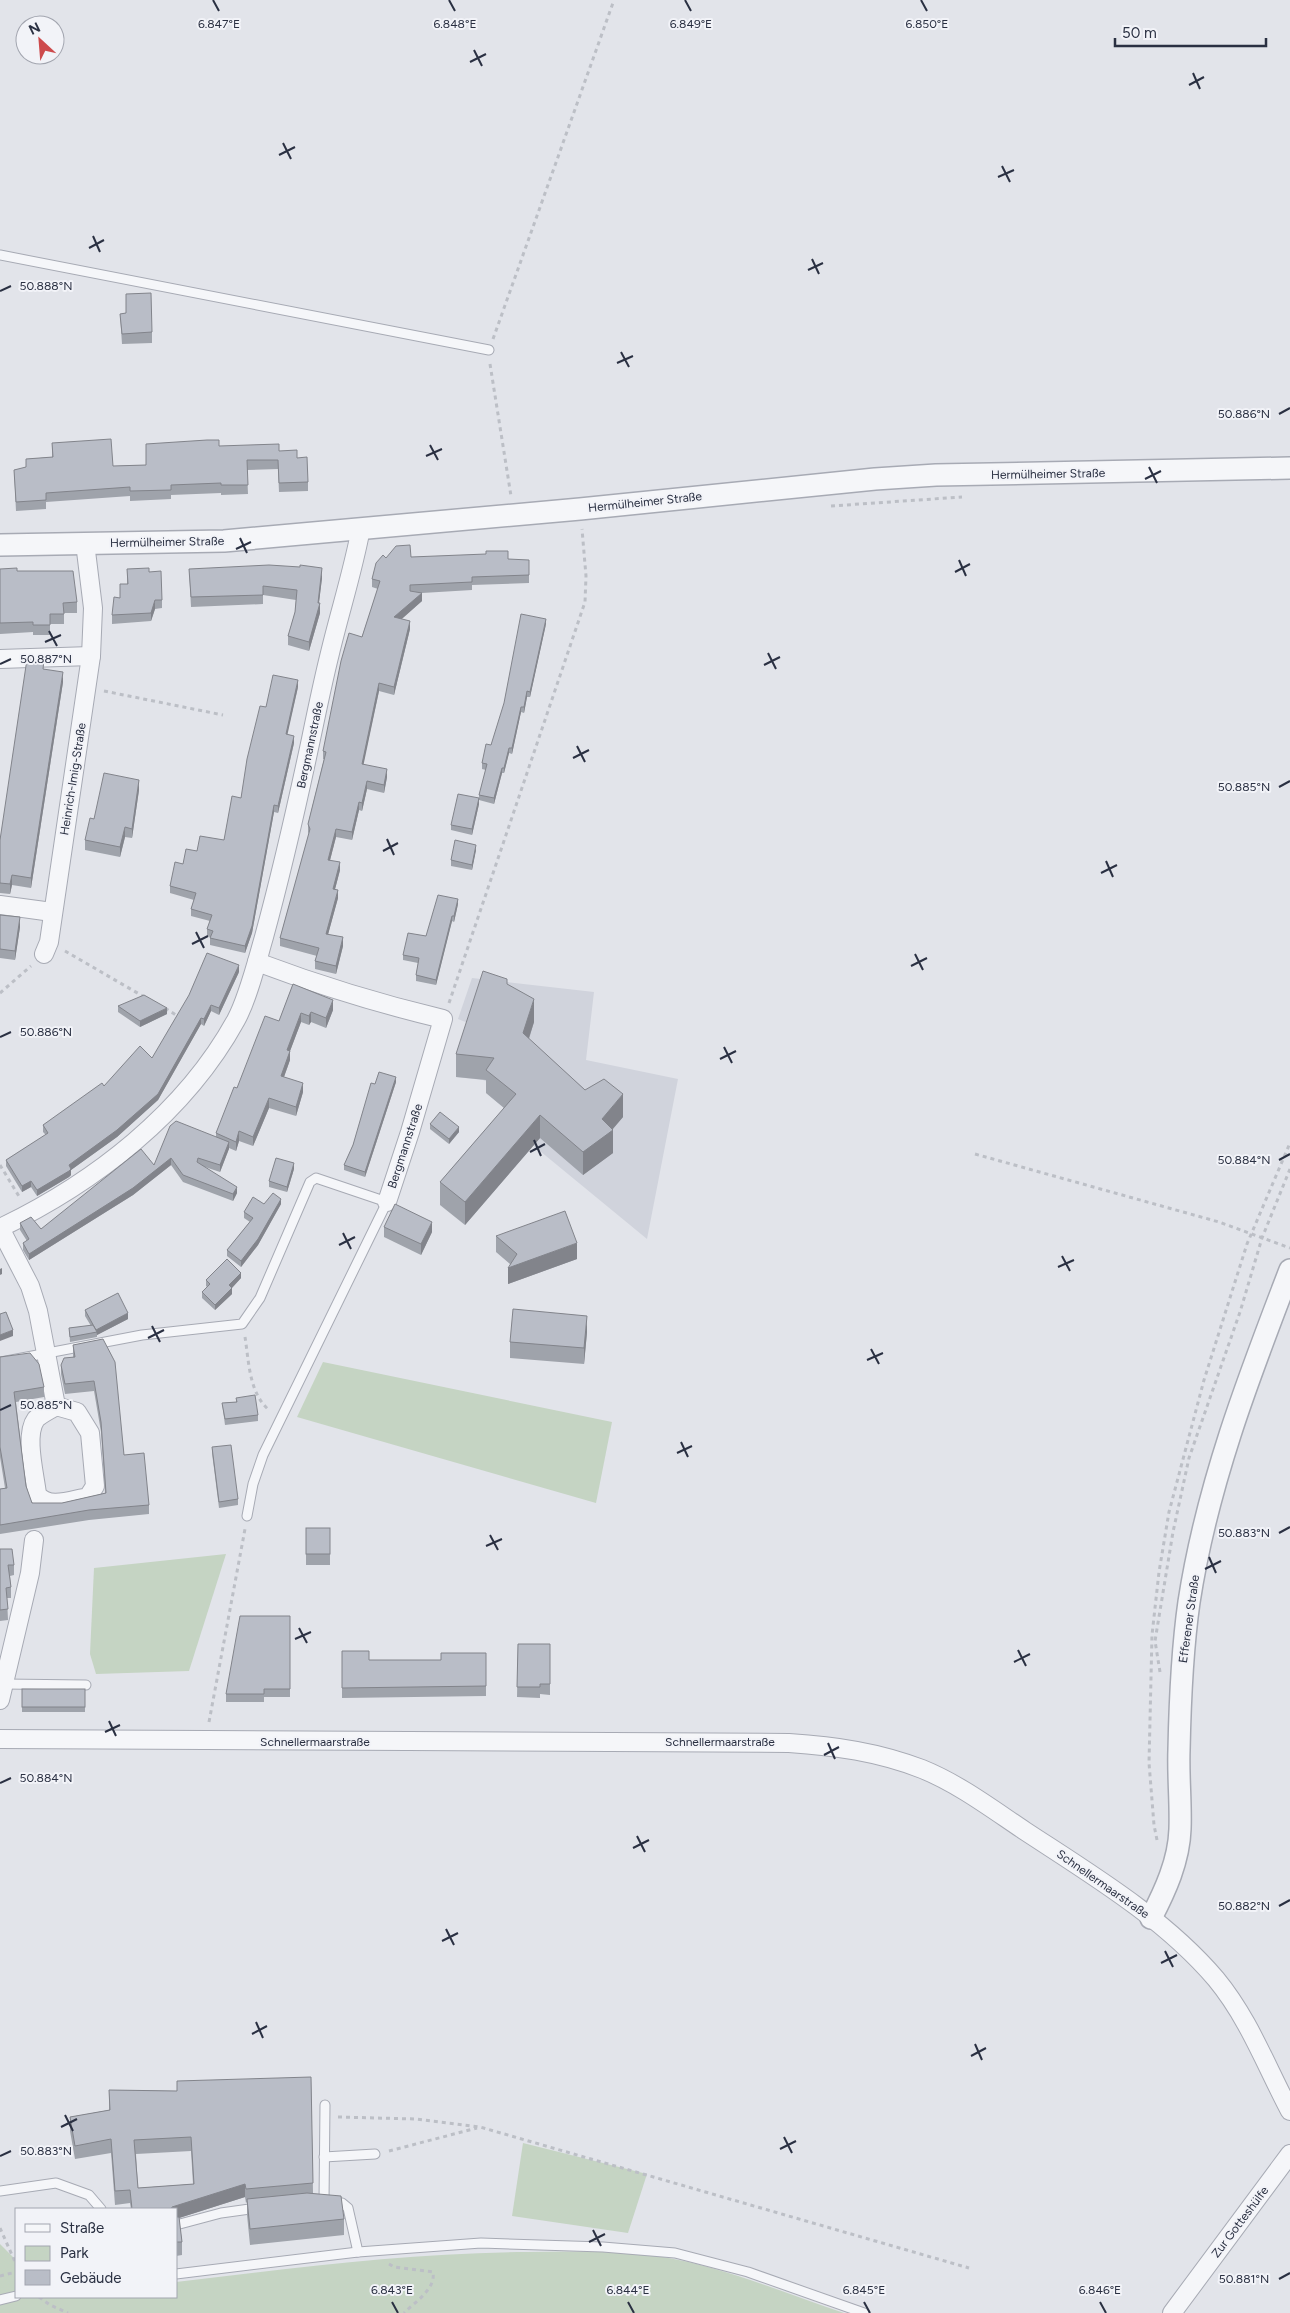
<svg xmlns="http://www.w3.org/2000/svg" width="1290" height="2313" font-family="Figtree,sans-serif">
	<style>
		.built { fill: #d0d3dc }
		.green { fill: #c5d4c3 }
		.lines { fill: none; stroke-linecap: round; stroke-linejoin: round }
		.service-casing { stroke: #a7aab4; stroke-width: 11 }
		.minor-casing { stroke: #a7aab4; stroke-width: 20 }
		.tertiary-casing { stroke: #a7aab4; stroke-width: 24 }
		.path { stroke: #bcbfc6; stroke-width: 3; stroke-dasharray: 4 4; stroke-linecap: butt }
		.service { stroke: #f5f6f9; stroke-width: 9 }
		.minor { stroke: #f5f6f9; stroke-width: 18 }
		.tertiary { stroke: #f5f6f9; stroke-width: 21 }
		.wall { fill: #9fa3ab; fill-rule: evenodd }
		.shaded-wall { fill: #82848b }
		.building { fill: #b9bdc7; stroke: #82848b; fill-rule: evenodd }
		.ticks { fill: none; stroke: #2a3042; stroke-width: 2 }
		.labels { text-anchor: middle; stroke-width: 4; stroke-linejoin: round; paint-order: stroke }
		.street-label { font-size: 12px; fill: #2a3042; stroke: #f2f3f8 }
		.ticks-label { font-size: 12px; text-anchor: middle; fill: #2a3042; stroke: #f2f3f8; stroke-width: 4; stroke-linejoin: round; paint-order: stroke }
	</style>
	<rect width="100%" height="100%" fill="#e2e4ea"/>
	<path class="built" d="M 472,978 L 594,992 L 586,1060 L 678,1079 L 647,1239 L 512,1128 L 519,1120 L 486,1093 L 492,1084 L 483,1080 L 456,1077 L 473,1025 L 458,1019 Z"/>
	<g class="green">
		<path d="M 323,1362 L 612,1422 L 596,1503 L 297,1417 Z"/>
		<path d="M 226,1554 L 189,1671 L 96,1674 L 90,1654 L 94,1568 Z"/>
		<path d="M 523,2143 L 647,2174 L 628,2233 L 512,2216 Z"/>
		<path d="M 0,2244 L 16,2260 L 16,2297 L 176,2297 L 176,2282 C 293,2268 409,2253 527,2252 C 573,2251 618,2251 663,2257 C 720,2266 788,2294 844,2313 L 0,2313 Z"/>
	</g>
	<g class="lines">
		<g class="service-casing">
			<g id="service">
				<path d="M 0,255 L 489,350"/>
				<path d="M 0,1362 L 142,1335 L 242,1324 L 260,1298 L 310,1182 L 316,1178 L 387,1202 L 263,1455 L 253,1484 L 247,1516"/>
				<path d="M 4,1684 L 86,1685"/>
				<path d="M 324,2157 L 375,2154"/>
				<path d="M 0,2191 L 56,2183 L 89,2195 L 101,2209"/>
				<path d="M 324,2201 L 325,2105"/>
				<path d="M 332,2202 L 342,2203 L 348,2208 L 358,2252"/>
				<path d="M 176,2225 L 221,2213 L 257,2208"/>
				<path d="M 176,2274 L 358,2252 L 481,2243 L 603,2247 L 675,2253 L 748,2272 L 864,2313"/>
				<path d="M 0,2300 L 16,2296"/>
			</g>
		</g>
		<g class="minor-casing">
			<g id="minor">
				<path d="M 0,659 L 91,656"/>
				<path d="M 0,905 L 52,912"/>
				<path d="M 44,954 L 49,942 L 91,656 L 93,608 L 85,543"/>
				<path d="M 257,962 C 318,985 380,1004 443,1019 L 410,1132 L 387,1202"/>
				<path d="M 0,1228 C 94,1183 185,1113 236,1020 C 248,998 257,961 264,937 C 282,871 297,805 311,739 C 317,710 323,681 330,653 C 340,611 353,571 361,528"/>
				<path d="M 0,1228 L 30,1286 L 38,1311 L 56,1406"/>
				<path d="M 56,1406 L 77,1412 L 90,1433 L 95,1486 L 88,1497 C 71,1500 48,1510 37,1494 C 35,1475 24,1435 36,1419 C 41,1414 50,1410 56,1406 Z"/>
				<path d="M 0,1700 L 30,1573 L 34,1540"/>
				<path d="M 0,1739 L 789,1743 C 835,1746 878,1752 922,1769 C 959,1784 992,1809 1025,1831 C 1092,1875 1164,1918 1216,1979 C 1249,2019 1266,2066 1290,2111"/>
				<path d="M 1172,2313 L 1290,2154"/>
			</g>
		</g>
		<g class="tertiary-casing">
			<g id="tertiary">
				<path d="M 0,545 L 224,541 L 580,509 L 875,479 L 936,475 L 1290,468"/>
				<path d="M 1151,1918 C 1165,1891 1179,1861 1180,1829 C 1181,1803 1178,1776 1179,1750 C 1180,1700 1182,1651 1189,1602 C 1207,1485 1248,1379 1290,1270"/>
			</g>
		</g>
		<g class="path">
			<path d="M 493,339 L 614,0"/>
			<path d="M 490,364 L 511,496"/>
			<path d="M 831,506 L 962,497"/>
			<path d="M 104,691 L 223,715"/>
			<path d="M 65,951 L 146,998"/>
			<path d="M 0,993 L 31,966"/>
			<path d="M 449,1003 L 585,602 L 586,576 L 582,529"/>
			<path d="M 165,1008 L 179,1017"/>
			<path d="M 975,1154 L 1219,1222 L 1290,1248"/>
			<path d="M 0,1165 L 20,1198"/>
			<path d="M 245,1337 C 249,1362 249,1393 269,1410"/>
			<path d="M 1160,1672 L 1155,1641 L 1173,1532 L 1189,1458 L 1240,1312 L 1262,1238 L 1290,1169"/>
			<path d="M 209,1722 L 245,1529"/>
			<path d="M 1157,1840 L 1154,1825 L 1149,1763 L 1152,1635 L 1159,1572 L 1169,1512 L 1204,1380 L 1247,1244 L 1290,1143"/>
			<path d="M 338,2117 L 416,2119 L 480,2127 L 969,2268"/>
			<path d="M 389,2151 L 477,2128"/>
			<path d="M 0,2228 L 16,2264"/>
			<path d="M 389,2264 L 394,2267 L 433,2272 C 436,2289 415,2302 404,2313"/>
			<path d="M 0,2276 L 16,2272"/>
			<path d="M 39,2297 L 50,2305 L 68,2313"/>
		</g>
		<use href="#service" class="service"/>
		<use href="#minor" class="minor"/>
		<use href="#tertiary" class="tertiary"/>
	</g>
	<g class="wall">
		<path d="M 126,294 L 152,332 L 152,343 L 122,344 L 120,314 L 126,313 Z"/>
		<path d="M 52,443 L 113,466 L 146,465 L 219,446 L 279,451 L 297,458 L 308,482 L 308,491 L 279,492 L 278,469 L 247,470 L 248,494 L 221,495 L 221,493 L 171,495 L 171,499 L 130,501 L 130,496 L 46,502 L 46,509 L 16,511 L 14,470 L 26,468 L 26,459 L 52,457 Z"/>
		<path d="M 411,557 L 529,560 L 529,583 L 472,585 L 472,590 L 422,593 L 422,601 L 401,619 L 410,629 L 394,695 L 379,691 L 363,764 L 387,777 L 384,793 L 367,789 L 362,811 L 359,810 L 352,840 L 336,837 L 330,860 L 340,870 L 335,889 L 338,898 L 328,934 L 343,946 L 336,974 L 315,969 L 315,961 L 317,956 L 280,946 L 280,938 L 309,834 L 308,832 L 308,824 L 324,759 L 323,759 L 323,751 L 378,589 L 372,587 L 372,579 L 386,558 Z"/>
		<path d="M 0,569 L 17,571 L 77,602 L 77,613 L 64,613 L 64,624 L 50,624 L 50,635 L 33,635 L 33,632 L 0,634 Z"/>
		<path d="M 127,569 L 149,572 L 162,600 L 162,608 L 155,609 L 151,621 L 112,624 L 112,615 L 127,584 Z"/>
		<path d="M 189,569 L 322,578 L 319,603 L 320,613 L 309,651 L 288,645 L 288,636 L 295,612 L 296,600 L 263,595 L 263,604 L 191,607 Z"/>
		<path d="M 546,624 L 530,697 L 527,697 L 524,713 L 521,712 L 512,754 L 509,753 L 504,773 L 502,773 L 494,804 L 479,800 L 479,804 L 472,835 L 451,830 L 451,825 L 479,798 L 479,795 L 486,770 L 482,769 L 482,763 L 491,745 Z"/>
		<path d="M 44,669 L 63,682 L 31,888 L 12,885 L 10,894 L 0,893 L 0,840 Z"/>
		<path d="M 298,687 L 287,734 L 294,743 L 278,813 L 274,812 L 252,933 L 245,953 L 210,945 L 210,937 L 207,936 L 207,929 L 210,921 L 191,916 L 191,909 L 194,900 L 170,893 L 170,886 L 183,864 L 197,851 L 224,840 L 241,798 L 266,707 Z"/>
		<path d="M 139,790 L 132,838 L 125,837 L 120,857 L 85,850 L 85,840 L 94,819 Z"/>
		<path d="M 476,850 L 472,870 L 451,866 L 451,860 Z"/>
		<path d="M 458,904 L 454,922 L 452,921 L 436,985 L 416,981 L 416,975 L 418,963 L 403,960 L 403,955 L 426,936 Z"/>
		<path d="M 0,915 L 20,927 L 15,960 L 0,958 Z"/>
		<path d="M 239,972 L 219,1015 L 211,1011 L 204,1026 L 201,1024 L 158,1100 L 117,1137 L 71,1170 L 71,1175 L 69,1177 L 37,1196 L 31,1187 L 22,1192 L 6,1166 L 6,1160 L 46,1135 L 43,1132 L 43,1125 L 104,1086 L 152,1058 Z"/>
		<path d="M 293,984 L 333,1010 L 326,1028 L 311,1022 L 309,1025 L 301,1022 L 290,1051 L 290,1060 L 284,1077 L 303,1092 L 296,1116 L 269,1108 L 253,1146 L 239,1141 L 236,1151 L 229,1148 L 220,1172 L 205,1167 L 237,1193 L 233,1201 L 183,1182 L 171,1165 L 133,1195 L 29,1260 L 23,1250 L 23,1243 L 27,1241 L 20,1230 L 20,1223 L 41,1229 L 154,1165 L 216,1137 L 216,1133 L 237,1088 L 279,1021 Z"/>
		<path d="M 507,984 L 534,1022 L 529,1039 L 585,1090 L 623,1117 L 613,1129 L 613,1153 L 583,1175 L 540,1138 L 465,1225 L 440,1205 L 440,1182 L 504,1108 L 486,1093 L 486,1080 L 456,1077 L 456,1054 Z"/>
		<path d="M 118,1006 L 167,1014 L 140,1027 L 118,1012 Z"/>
		<path d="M 396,1082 L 365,1177 L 344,1170 L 344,1165 L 353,1145 L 375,1084 Z"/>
		<path d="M 430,1124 L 459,1132 L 449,1144 L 430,1129 Z"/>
		<path d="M 294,1169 L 287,1192 L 269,1187 L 269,1181 Z"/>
		<path d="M 264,1204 L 281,1204 L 258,1245 L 241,1267 L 227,1256 L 227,1250 L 250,1222 L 244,1218 L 244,1212 Z"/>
		<path d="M 384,1227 L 432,1232 L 421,1255 L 384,1237 Z"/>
		<path d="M 496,1236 L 577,1259 L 508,1284 L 510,1264 L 496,1252 Z"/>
		<path d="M 241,1278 L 232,1288 L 232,1294 L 215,1310 L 202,1298 L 202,1292 L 207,1287 L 206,1286 L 206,1280 Z"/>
		<path d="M 85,1310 L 128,1319 L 97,1335 L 97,1337 L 70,1342 L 69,1328 L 91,1326 L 85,1316 Z"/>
		<path d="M 587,1332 L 584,1364 L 510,1358 L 510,1342 Z"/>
		<path d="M 103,1339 L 124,1455 L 149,1505 L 149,1514 L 89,1520 L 0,1534 L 0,1489 L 5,1488 L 0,1457 L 0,1357 L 44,1387 L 44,1397 L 16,1402 L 26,1486 L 32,1503 L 62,1503 L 105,1493 L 101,1432 L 94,1391 L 65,1394 L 61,1374 L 61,1365 L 73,1357 L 73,1345 Z"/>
		<path d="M 236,1398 L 258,1415 L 258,1421 L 225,1425 L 222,1403 L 236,1402 Z"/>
		<path d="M 212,1447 L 238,1499 L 238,1505 L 219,1508 L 212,1453 Z"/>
		<rect x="306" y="1528" width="24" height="37"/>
		<path d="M 0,1549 L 14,1565 L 14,1575 L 10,1576 L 11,1587 L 11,1598 L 7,1598 L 8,1620 L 0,1621 Z"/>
		<path d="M 290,1616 L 290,1697 L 264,1697 L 264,1702 L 226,1702 L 226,1694 Z"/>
		<path d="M 518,1644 L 550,1644 L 550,1695 L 540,1694 L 540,1698 L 517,1697 Z"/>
		<path d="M 342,1651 L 369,1660 L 441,1660 L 486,1653 L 486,1696 L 342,1698 Z"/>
		<rect x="22" y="1689" width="63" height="23"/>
		<path d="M 311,2077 L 313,2193 L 344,2219 L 344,2235 L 250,2245 L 247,2215 L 247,2202 L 246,2203 L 245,2197 L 179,2218 L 182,2242 L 182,2255 L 176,2256 L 176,2209 L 131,2209 L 130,2203 L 115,2205 L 111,2153 L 75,2159 L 70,2131 L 70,2117 L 109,2110 L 109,2090 L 177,2091 ZM 191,2151 L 193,2184 L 138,2188 L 136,2154 Z"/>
	</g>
	<g class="shaded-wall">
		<path d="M 322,568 L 322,578 L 318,610 L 320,603 L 320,613 L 309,651 L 309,642 L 318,603 Z"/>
		<path d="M 422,593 L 422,601 L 394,626 L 394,617 Z"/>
		<path d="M 155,600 L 155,609 L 151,621 L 151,613 Z"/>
		<path d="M 546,619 L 546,624 L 530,697 L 530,692 Z"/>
		<path d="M 410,621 L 410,629 L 394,695 L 394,687 Z"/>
		<path d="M 63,672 L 63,682 L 31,888 L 31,878 Z"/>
		<path d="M 298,680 L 298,687 L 286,741 L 286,734 Z"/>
		<path d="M 379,683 L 379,691 L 362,772 L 362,764 Z"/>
		<path d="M 527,691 L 527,697 L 524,713 L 524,707 Z"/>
		<path d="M 521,707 L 521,712 L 512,754 L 512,748 Z"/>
		<path d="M 294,736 L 294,743 L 278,813 L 278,806 Z"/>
		<path d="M 509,748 L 509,753 L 504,773 L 504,768 Z"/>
		<path d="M 502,768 L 502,773 L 494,804 L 494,798 Z"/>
		<path d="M 387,769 L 387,777 L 384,793 L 384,785 Z"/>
		<path d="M 139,780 L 139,790 L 132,838 L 132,829 Z"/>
		<path d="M 367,781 L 367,789 L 362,811 L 362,803 Z"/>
		<path d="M 479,798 L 479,804 L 472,835 L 472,829 Z"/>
		<path d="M 359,802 L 359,810 L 352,840 L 352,832 Z"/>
		<path d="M 274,805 L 274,812 L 252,933 L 245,953 L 245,946 Z"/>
		<path d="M 125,827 L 125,837 L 120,857 L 120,847 Z"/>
		<path d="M 336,829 L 336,837 L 328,868 L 328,860 Z"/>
		<path d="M 476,845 L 476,850 L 472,870 L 472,865 Z"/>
		<path d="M 340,862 L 340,870 L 333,897 L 333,889 Z"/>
		<path d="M 12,875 L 12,885 L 10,894 L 10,884 Z"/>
		<path d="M 338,890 L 338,898 L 326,942 L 326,934 Z"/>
		<path d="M 458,899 L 458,904 L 454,922 L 454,916 Z"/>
		<path d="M 452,916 L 452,921 L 436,985 L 436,980 Z"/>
		<path d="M 20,917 L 20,927 L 15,960 L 15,951 Z"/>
		<path d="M 343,937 L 343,946 L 336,974 L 336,966 Z"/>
		<path d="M 239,965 L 239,972 L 219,1015 L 219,1008 Z"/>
		<path d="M 534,999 L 534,1022 L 523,1056 L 523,1033 Z"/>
		<path d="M 333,1000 L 333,1010 L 326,1028 L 326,1018 Z"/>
		<path d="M 211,1005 L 211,1011 L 204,1026 L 204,1019 Z"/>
		<path d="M 167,1008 L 167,1014 L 140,1027 L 140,1021 Z"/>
		<path d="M 311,1012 L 311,1022 L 309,1025 L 309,1016 Z"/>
		<path d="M 301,1013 L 301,1022 L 287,1059 L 287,1050 Z"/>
		<path d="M 201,1018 L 201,1024 L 158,1100 L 117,1137 L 71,1170 L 71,1175 L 69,1177 L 37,1196 L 37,1190 L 69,1165 Z"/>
		<path d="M 290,1051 L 290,1060 L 281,1085 L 281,1076 Z"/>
		<path d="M 396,1077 L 396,1082 L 365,1177 L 365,1172 Z"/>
		<path d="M 303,1083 L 303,1092 L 296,1116 L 296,1107 Z"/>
		<path d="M 623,1094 L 623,1117 L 610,1132 L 613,1130 L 613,1153 L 583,1175 L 583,1152 L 602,1119 Z"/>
		<path d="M 269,1098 L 269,1108 L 253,1146 L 253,1137 Z"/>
		<path d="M 540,1115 L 540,1138 L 465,1225 L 465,1202 Z"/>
		<path d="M 459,1127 L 459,1132 L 449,1144 L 449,1139 Z"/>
		<path d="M 239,1131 L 239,1141 L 236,1151 L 236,1142 Z"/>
		<path d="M 229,1142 L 229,1149 L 220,1172 L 220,1165 Z"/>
		<path d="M 171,1158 L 171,1165 L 133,1195 L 29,1260 L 29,1254 Z"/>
		<path d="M 294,1163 L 294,1169 L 287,1192 L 287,1187 Z"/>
		<path d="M 31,1181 L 31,1187 L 22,1192 L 22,1186 Z"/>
		<path d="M 237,1187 L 237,1193 L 233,1201 L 233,1194 Z"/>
		<path d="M 281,1199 L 281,1204 L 258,1245 L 241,1267 L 241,1261 Z"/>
		<path d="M 432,1222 L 432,1232 L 421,1255 L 421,1244 Z"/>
		<path d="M 577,1243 L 577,1259 L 508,1284 L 508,1268 Z"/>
		<path d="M 2,1268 L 2,1274 L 0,1275 L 0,1269 Z"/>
		<path d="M 241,1273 L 241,1278 L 229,1291 L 229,1285 Z"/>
		<path d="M 232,1288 L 232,1294 L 215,1310 L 215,1305 Z"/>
		<path d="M 128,1313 L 128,1319 L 97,1335 L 96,1330 Z"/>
		<path d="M 587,1316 L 587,1332 L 584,1364 L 584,1348 Z"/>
		<path d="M 13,1330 L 13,1336 L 0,1341 L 0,1335 Z"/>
		<path d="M 245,2184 L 245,2197 L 176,2219 L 176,2209 L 171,2209 L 172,2207 Z"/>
	</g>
	<g class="building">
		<path d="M 151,293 L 152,332 L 122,334 L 120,314 L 126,313 L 126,294 Z"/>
		<path d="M 111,439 L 113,466 L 146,465 L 146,444 L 207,440 L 219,440 L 219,446 L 279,444 L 279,451 L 297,450 L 297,458 L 307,457 L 308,482 L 279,483 L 278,460 L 247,460 L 248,485 L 221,485 L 221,483 L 171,485 L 171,490 L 130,491 L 130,487 L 46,493 L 46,500 L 16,502 L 14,470 L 26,467 L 26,459 L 53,457 L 52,443 Z"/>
		<path d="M 410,545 L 411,557 L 486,554 L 486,551 L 508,551 L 508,559 L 529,560 L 529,575 L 472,577 L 472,582 L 410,585 L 410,591 L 422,593 L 394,617 L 410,621 L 394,687 L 379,683 L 362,764 L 387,769 L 384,785 L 367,781 L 362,803 L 359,802 L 352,832 L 336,829 L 328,860 L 340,862 L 333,889 L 338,890 L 326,934 L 343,937 L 336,966 L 315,961 L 319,948 L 280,938 L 310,829 L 308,824 L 326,752 L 323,751 L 341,661 L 349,633 L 362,637 L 380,581 L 372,579 L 376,563 L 383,555 L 386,558 L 396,546 Z"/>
		<path d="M 269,565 L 300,567 L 300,565 L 322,568 L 318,603 L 320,603 L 309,642 L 288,636 L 295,612 L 297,590 L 263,586 L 263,595 L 191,597 L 189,569 Z"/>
		<path d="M 17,568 L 17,571 L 73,571 L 77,602 L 63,603 L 64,614 L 50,614 L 50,625 L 33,625 L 33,622 L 0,623 L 0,569 Z"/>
		<path d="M 149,568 L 149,572 L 161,571 L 162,600 L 155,600 L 151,613 L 112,615 L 114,597 L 120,598 L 120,584 L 128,584 L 127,569 Z"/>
		<path d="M 521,614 L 546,619 L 530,692 L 527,691 L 524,707 L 521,707 L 512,748 L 509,748 L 504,768 L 502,768 L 494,798 L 479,795 L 487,764 L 482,763 L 486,744 L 491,745 L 504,703 Z"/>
		<path d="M 27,659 L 44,660 L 43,669 L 63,672 L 31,878 L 12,875 L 10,884 L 0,883 L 0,840 Z"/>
		<path d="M 273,675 L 298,680 L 286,734 L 294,736 L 278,806 L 274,805 L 252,926 L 245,946 L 210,938 L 213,931 L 207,929 L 212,915 L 191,909 L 196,893 L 170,886 L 175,862 L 183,864 L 186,849 L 197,851 L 200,836 L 224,840 L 232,796 L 241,798 L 247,759 L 260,706 L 266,707 Z"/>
		<path d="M 104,773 L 139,780 L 132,829 L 125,827 L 120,847 L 85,840 L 90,818 L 94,819 Z"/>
		<path d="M 458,794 L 479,798 L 472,829 L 451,825 Z"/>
		<path d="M 455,840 L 476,845 L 472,865 L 451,860 Z"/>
		<path d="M 438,895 L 458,899 L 454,916 L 452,916 L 436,980 L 416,975 L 419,958 L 403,955 L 408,933 L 426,936 Z"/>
		<path d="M 0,915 L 20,917 L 15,951 L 0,949 Z"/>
		<path d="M 207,953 L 239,965 L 219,1008 L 211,1005 L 204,1019 L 201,1018 L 158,1094 L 117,1130 L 69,1165 L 71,1169 L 69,1171 L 37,1190 L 31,1181 L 22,1186 L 6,1160 L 48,1133 L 43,1125 L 102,1083 L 104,1086 L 140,1046 L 152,1058 L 189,995 Z"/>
		<path d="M 483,971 L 507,979 L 507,984 L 534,999 L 523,1033 L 585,1090 L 604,1079 L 623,1094 L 602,1119 L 613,1130 L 583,1152 L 540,1115 L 465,1202 L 440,1182 L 516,1094 L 486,1070 L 494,1058 L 456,1054 Z"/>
		<path d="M 293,984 L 333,1000 L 326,1018 L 311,1012 L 309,1016 L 301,1013 L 287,1050 L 290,1051 L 281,1076 L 303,1083 L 296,1107 L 269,1098 L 253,1137 L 239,1131 L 236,1142 L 216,1133 L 234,1087 L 237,1088 L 265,1016 L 279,1021 Z"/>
		<path d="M 144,995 L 167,1008 L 140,1021 L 118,1006 Z"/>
		<path d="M 379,1072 L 396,1077 L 365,1172 L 344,1165 L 353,1145 L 371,1083 L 375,1084 Z"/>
		<path d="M 440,1112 L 459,1127 L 449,1139 L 430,1124 Z"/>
		<path d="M 176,1121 L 229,1142 L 220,1165 L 198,1158 L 197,1162 L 237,1187 L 233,1194 L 183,1175 L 171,1158 L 133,1188 L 29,1254 L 23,1243 L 29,1239 L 20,1223 L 31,1217 L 41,1229 L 141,1149 L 154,1165 L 170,1126 Z"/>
		<path d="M 276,1158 L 294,1163 L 287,1187 L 269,1181 Z"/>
		<path d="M 273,1193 L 281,1199 L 258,1239 L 241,1261 L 227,1250 L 253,1218 L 244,1212 L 253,1197 L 264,1204 Z"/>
		<path d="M 395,1204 L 432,1222 L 421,1244 L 384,1227 Z"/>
		<path d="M 565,1211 L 577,1243 L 508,1268 L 517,1254 L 496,1236 Z"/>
		<path d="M 227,1259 L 241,1273 L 229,1285 L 232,1288 L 215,1305 L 202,1292 L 210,1284 L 206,1280 Z"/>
		<path d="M 118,1293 L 128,1313 L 96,1330 L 85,1310 Z"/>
		<path d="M 513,1309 L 587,1316 L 584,1348 L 510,1342 Z"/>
		<path d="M 6,1312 L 13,1330 L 0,1335 L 0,1314 Z"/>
		<path d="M 93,1325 L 97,1332 L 70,1337 L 69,1328 Z"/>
		<path d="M 103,1339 L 115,1362 L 124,1455 L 144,1453 L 149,1505 L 89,1510 L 0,1525 L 0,1489 L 7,1488 L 0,1447 L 0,1357 L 30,1353 L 39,1364 L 44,1387 L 14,1392 L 26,1486 L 32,1503 L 62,1503 L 106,1493 L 101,1422 L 94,1381 L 65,1384 L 61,1365 L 64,1358 L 75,1357 L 73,1345 Z"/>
		<path d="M 255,1395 L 258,1415 L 225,1419 L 222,1403 L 237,1402 L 236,1398 Z"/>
		<path d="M 231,1445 L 238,1499 L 219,1502 L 212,1447 Z"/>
		<rect x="306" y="1528" width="24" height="26"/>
		<path d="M 0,1549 L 12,1549 L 14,1565 L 8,1565 L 11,1587 L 6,1588 L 8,1609 L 0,1610 Z"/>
		<path d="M 240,1616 L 290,1616 L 290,1689 L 264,1689 L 264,1694 L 226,1694 Z"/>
		<path d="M 518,1644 L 550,1644 L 550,1684 L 540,1684 L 540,1687 L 517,1687 Z"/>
		<path d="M 342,1651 L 369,1651 L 369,1660 L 441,1660 L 441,1653 L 486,1653 L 486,1686 L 342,1688 Z"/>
		<rect x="22" y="1689" width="63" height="18"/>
		<path d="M 311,2077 L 313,2183 L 246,2189 L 245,2184 L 172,2207 L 171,2209 L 132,2209 L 130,2190 L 115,2191 L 111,2139 L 75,2146 L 70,2117 L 110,2110 L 109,2090 L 177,2091 L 177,2081 ZM 191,2137 L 194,2184 L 138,2188 L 134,2140 Z"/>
		<path d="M 307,2193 L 341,2196 L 344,2219 L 250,2229 L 247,2199 Z"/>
		<path d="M 176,2217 L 179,2217 L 182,2242 L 176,2242 Z"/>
	</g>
	<path class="ticks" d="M 213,0 L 219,11M 449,0 L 455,11M 685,0 L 691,11M 921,0 L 927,11M 474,50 L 482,66M 470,62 L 486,54M 1193,73 L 1200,89M 1189,85 L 1204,77M 283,143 L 291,159M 279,155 L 295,147M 1002,166 L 1010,182M 998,177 L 1014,170M 93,236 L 100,252M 89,248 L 104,240M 812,259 L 819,274M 808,270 L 823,263M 0,291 L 11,286M 621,352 L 629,367M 617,363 L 633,356M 1279,414 L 1290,408M 430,445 L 438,460M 426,456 L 442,449M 1149,467 L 1157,483M 1145,479 L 1161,471M 240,538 L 247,553M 236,549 L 251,542M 959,560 L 966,576M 955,572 L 970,564M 49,631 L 57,646M 45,642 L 61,635M 768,653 L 776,669M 0,664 L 11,659M 764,665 L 780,657M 577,746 L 585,762M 573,758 L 589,750M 1279,787 L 1290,781M 387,839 L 394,855M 383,851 L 398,843M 1106,861 L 1113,877M 1101,873 L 1117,865M 196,932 L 204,948M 192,944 L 208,936M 915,954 L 923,970M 911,966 L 927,958M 0,1037 L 11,1032M 724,1047 L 732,1063M 720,1059 L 736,1051M 534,1140 L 541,1156M 530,1152 L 545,1144M 1279,1160 L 1290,1154M 343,1233 L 351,1249M 339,1245 L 355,1237M 1062,1256 L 1070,1271M 1058,1267 L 1074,1260M 152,1326 L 160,1342M 148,1338 L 164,1330M 871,1349 L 879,1364M 867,1360 L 883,1353M 0,1410 L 11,1405M 681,1442 L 688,1457M 677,1453 L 692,1446M 1279,1533 L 1290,1527M 490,1535 L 498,1550M 486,1546 L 502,1539M 1209,1557 L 1216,1573M 1205,1569 L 1221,1561M 299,1628 L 307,1643M 295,1639 L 311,1632M 1018,1650 L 1026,1666M 1014,1662 L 1030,1654M 109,1721 L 116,1736M 105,1732 L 120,1725M 828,1743 L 835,1759M 824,1755 L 839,1747M 0,1783 L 11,1778M 637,1836 L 645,1852M 633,1848 L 649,1840M 1279,1906 L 1290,1900M 446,1929 L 454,1945M 442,1941 L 458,1933M 1165,1951 L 1173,1967M 1161,1963 L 1177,1955M 256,2022 L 263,2038M 252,2034 L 267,2026M 975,2044 L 982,2060M 971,2056 L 986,2048M 65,2115 L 73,2131M 61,2127 L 77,2119M 784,2137 L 792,2153M 780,2149 L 796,2141M 0,2156 L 11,2151M 593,2230 L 601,2246M 589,2242 L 605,2234M 1279,2279 L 1290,2273M 392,2302 L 398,2313M 628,2302 L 634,2313M 864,2302 L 870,2313M 1100,2302 L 1106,2313"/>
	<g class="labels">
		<g class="street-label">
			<text transform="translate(1048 474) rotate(-1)" y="4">Hermülheimer Straße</text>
			<text transform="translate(645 502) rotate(-6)" y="4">Hermülheimer Straße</text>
			<text transform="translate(167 542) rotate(-1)" y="4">Hermülheimer Straße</text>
			<text transform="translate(310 745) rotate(-78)" y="4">Bergmannstraße</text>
			<text transform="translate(73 779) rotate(-81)" y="4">Heinrich-Imig-Straße</text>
			<text transform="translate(405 1146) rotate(-72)" y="4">Bergmannstraße</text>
			<text transform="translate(1189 1619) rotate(-82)" y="4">Efferener Straße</text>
			<text x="315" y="1746">Schnellermaarstraße</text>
			<text x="720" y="1746">Schnellermaarstraße</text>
			<text transform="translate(1103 1884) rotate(35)" y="4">Schnellermaarstraße</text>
			<text transform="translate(1240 2222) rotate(-53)" y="4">Zur Gotteshülfe</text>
		</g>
	</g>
	<g class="ticks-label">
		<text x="219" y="28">6.847°E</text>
		<text x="691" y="28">6.849°E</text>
		<text x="927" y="28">6.850°E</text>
		<text x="455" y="28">6.848°E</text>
		<text x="46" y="290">50.888°N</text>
		<text x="1244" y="418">50.886°N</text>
		<text x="46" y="663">50.887°N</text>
		<text x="1244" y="791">50.885°N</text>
		<text x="46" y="1036">50.886°N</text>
		<text x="1244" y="1164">50.884°N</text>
		<text x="46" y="1409">50.885°N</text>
		<text x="1244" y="1537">50.883°N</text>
		<text x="46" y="1782">50.884°N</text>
		<text x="1244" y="1910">50.882°N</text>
		<text x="46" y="2155">50.883°N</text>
		<text x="1244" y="2283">50.881°N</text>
		<text x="392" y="2294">6.843°E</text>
		<text x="628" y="2294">6.844°E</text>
		<text x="864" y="2294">6.845°E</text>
		<text x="1100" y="2294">6.846°E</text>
	</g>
	<rect x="15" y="2208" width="162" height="90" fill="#f2f3f8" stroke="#a2a5af"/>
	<rect x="25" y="2224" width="25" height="8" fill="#f5f6f9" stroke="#a2a5af"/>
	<text x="60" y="2233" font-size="15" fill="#2a3042">Straße</text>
	<rect x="25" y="2246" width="25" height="15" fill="#c5d4c3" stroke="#a2a5af"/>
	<text x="60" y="2258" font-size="15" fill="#2a3042">Park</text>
	<rect x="25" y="2270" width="25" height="15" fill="#b9bdc7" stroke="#a2a5af"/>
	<text x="60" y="2283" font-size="15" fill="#2a3042">Gebäude</text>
	<g transform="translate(40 40) rotate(334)"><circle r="24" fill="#f2f3f8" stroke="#a2a5af"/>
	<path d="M0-4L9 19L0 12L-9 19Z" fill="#cd4a4c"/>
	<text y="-8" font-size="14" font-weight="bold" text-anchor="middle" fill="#2a3042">N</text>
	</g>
	<path d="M1115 38v8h151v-8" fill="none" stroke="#2a3042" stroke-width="2.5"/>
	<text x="1122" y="38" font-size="15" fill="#2a3042" stroke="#f2f3f8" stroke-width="4" paint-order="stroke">50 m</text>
</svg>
